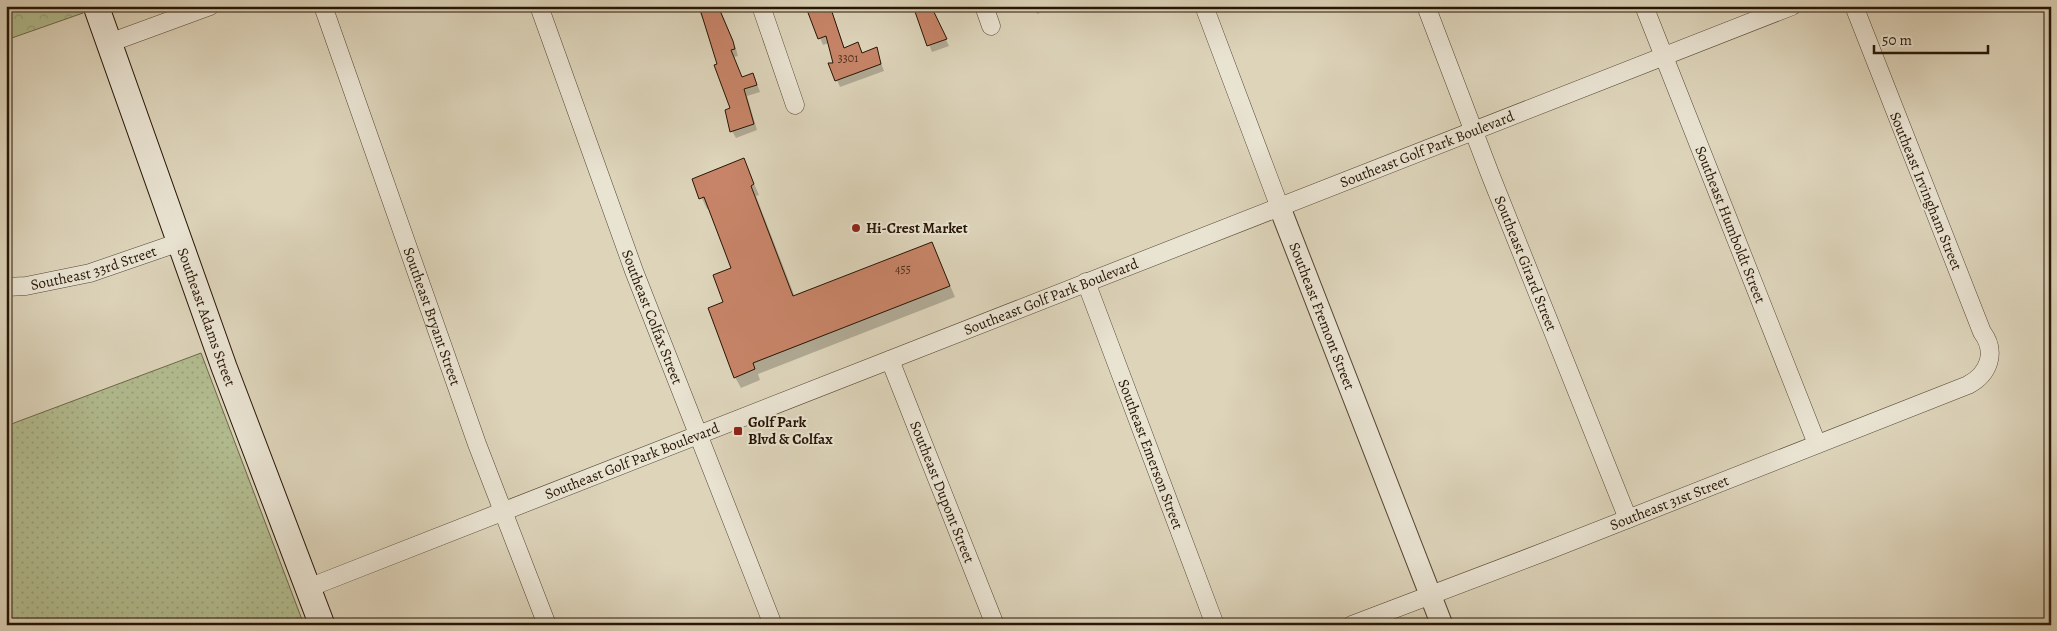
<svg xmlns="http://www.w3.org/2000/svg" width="2057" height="631" font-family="Alegreya,serif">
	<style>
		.grass { fill: url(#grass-dots); stroke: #6c684a }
		.park { fill: url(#park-crowns); stroke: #6c684a }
		.shadow { fill: #0003 }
		.building { fill: #c78468; stroke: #261504 }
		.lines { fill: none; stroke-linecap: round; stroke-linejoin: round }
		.minor-casing { stroke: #544532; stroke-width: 19 }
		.tertiary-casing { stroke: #544532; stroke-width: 23 }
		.secondary-casing { stroke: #261504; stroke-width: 27 }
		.minor { stroke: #e9e3d2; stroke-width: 18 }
		.tertiary { stroke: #e9e3d2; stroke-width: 21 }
		.secondary { stroke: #e9e3d2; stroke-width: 25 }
		.poi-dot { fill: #8f2418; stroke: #e9e3d2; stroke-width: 2 }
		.labels { text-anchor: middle; stroke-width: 4; stroke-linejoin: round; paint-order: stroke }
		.number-label { font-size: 12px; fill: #4e311d }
		.street-label { font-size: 15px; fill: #261504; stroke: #e9e3d2 }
		.poi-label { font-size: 15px; font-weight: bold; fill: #261504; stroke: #e9e3d2; text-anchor: start }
	</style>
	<defs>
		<pattern id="grass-dots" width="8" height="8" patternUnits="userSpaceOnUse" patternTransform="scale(1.25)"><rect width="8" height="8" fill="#b2bc8f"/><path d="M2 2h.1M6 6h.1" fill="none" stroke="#99a17a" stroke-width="1.8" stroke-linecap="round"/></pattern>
		<pattern id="park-crowns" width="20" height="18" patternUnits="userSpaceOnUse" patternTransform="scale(1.25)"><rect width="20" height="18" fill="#b2bc8f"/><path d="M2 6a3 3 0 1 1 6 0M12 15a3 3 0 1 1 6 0" fill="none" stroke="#99a17a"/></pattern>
	</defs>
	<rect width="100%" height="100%" fill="#ddd4ba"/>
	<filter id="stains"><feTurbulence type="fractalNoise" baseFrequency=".004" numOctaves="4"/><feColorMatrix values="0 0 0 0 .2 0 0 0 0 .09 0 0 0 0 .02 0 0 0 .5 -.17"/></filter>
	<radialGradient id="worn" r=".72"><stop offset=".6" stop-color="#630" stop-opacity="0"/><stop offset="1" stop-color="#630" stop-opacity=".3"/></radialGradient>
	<path class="grass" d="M 201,353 L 304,625 L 6,625 L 6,426 Z"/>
	<path class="park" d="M 6,6 L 80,6 L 83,13 L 6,40 Z"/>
	<g class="shadow">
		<path d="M 697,6 L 719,6 L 736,49 L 738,56 L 734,57 L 742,78 L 753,74 L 756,81 L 760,92 L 747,96 L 757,130 L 736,138 L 732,131 L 732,109 L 705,25 Z"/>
		<path d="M 810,6 L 830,6 L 845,49 L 858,43 L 863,54 L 876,49 L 884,71 L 840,87 L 830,64 L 835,64 L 829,43 L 823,45 L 820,38 Z"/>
		<path d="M 914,6 L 936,6 L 937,10 L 932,11 L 949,46 L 932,52 Z"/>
		<path d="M 1033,6 L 1054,6 L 1054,8 L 1037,14 Z"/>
		<path d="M 744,160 L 759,195 L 756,196 L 795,297 L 932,243 L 955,297 L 758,374 L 760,380 L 741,388 L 735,377 L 725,303 L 733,269 L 710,208 L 707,209 L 693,180 Z"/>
	</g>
	<g class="building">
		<path d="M 699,6 L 718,6 L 733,41 L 735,49 L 731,50 L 742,77 L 753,73 L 757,85 L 744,89 L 754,124 L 730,132 L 725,110 L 730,108 L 714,65 L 717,64 Z"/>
		<path d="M 816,6 L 830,6 L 844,48 L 858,42 L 862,53 L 877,47 L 881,64 L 835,81 L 828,63 L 833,63 L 826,36 L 818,39 L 807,10 Z"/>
		<path d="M 913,6 L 931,6 L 947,39 L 927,46 Z"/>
		<path d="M 744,158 L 754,184 L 751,186 L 793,296 L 932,242 L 950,286 L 753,363 L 755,369 L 734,378 L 708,308 L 723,302 L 713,275 L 731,268 L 704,197 L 699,199 L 692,179 Z"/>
	</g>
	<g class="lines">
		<g class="minor-casing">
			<g id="minor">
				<path id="s1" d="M 323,6 L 477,444 L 547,625"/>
				<path id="s2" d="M 539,6 L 634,271 L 773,625"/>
				<path d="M 761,6 L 795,105"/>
				<path d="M 984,6 L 991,26"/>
				<path d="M 1204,6 L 1280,208"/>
				<path id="s3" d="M 1426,6 L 1490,174 L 1628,519"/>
				<path id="s4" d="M 1644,6 L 1817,444"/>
				<path d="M 109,43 L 210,6"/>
				<path id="s5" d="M 1086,282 L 1215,625"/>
				<path id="s6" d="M 6,287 L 26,286 L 90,273 L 180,242"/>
				<path id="s7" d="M 890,360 L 995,625"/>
				<path id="s8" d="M 308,588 L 1792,6"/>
				<path id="s9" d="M 1352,625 L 1549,550 L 1968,385 C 1989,374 1997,352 1982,332 L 1854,6"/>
			</g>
		</g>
		<g class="tertiary-casing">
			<g id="tertiary">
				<path id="s10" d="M 1280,208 L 1442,625"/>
			</g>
		</g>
		<g class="secondary-casing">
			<g id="secondary">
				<path id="s11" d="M 96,6 L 224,367 L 322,625"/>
			</g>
		</g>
		<use href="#minor" class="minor"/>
		<use href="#tertiary" class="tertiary"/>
		<use href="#secondary" class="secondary"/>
	</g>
	<g class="poi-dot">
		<circle cx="856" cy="228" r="5"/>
		<rect x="733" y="426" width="10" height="10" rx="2.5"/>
	</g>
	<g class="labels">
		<g class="number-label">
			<text x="848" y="62">3301</text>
			<text x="903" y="273">455</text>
		</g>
		<g class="street-label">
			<text dy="5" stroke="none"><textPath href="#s8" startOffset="1202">Southeast Golf Park Boulevard</textPath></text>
			<text transform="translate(1926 191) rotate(68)" y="5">Southeast Irvingham Street</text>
			<text dy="5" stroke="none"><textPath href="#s4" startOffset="235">Southeast Humboldt Street</textPath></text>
			<text dy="5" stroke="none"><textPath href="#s3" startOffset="276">Southeast Girard Street</textPath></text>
			<text dy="5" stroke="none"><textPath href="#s6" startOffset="90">Southeast 33rd Street</textPath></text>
			<text dy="5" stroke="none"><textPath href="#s8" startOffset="798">Southeast Golf Park Boulevard</textPath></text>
			<text dy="5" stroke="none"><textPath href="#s11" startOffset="330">Southeast Adams Street</textPath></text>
			<text dy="5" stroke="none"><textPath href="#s10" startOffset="116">Southeast Fremont Street</textPath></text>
			<text dy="5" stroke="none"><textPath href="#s1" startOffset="329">Southeast Bryant Street</textPath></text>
			<text dy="5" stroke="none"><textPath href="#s2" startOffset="331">Southeast Colfax Street</textPath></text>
			<text dy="5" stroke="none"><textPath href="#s5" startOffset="184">Southeast Emerson Street</textPath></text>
			<text dy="5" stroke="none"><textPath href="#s8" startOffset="348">Southeast Golf Park Boulevard</textPath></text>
			<text dy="5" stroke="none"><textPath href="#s7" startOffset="142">Southeast Dupont Street</textPath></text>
			<text dy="5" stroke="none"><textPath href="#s9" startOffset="340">Southeast 31st Street</textPath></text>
		</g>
		<g class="poi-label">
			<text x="866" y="233">Hi-Crest Market</text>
			<text x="748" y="427">Golf Park<tspan x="748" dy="17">Blvd &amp; Colfax</tspan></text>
		</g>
	</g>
	<rect width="2057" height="631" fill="none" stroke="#ddd4ba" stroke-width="25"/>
	<rect x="8" y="8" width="2042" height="616" fill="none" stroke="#261504" stroke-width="2.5"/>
	<rect x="12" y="12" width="2032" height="606" fill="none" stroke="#261504"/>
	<path d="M1874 45v8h114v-8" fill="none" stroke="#261504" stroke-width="2.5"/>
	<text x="1882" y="45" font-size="15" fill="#261504" stroke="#e9e3d2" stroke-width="4" paint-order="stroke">50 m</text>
	<rect width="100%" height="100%" filter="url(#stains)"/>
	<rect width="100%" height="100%" fill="url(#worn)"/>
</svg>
